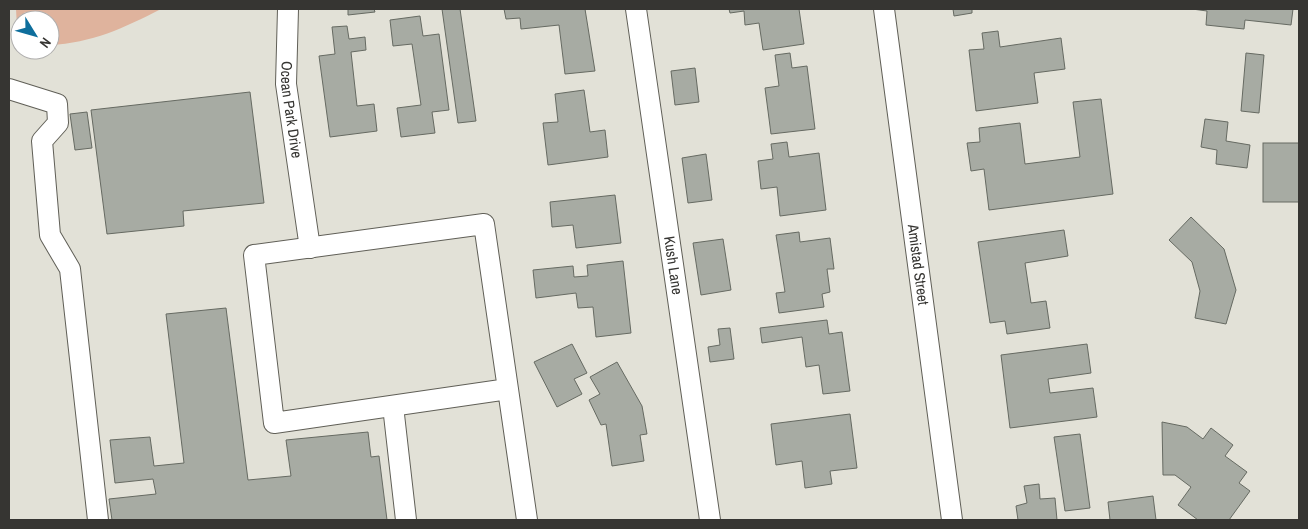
<svg xmlns="http://www.w3.org/2000/svg" width="1308" height="529" font-family="'Archivo Narrow',sans-serif">
	<style>
		.green { fill: #dfb39d }
		.building { fill: #a7aba3; stroke: #666a62 }
		.lines { fill: none; stroke-linecap: round; stroke-linejoin: round }
		.minor-casing { stroke: #605f57; stroke-width: 22 }
		.minor { stroke: #fff; stroke-width: 20 }
		.labels { text-anchor: middle; stroke-width: 4.5; stroke-linejoin: round; paint-order: stroke }
		.street-label { font-size: 15px; fill: #363532; stroke: #fff }
	</style>
	<rect width="100%" height="100%" fill="#e2e1d7"/>
	<path class="green" d="M 16,9 L 161,9 C 124,28 92,43 50,45 L 50,20 L 20,20 L 18,46 Z"/>
	<g class="building">
		<path d="M 348,9 L 374,9 L 375,12 L 348,15 Z"/>
		<path d="M 442,9 L 460,9 L 476,121 L 458,123 Z"/>
		<path d="M 504,9 L 585,9 L 595,71 L 565,74 L 559,25 L 521,29 L 520,18 L 506,19 Z"/>
		<path d="M 729,9 L 799,9 L 804,44 L 763,50 L 759,23 L 745,25 L 744,11 L 730,13 Z"/>
		<path d="M 953,9 L 972,9 L 972,13 L 954,16 Z"/>
		<path d="M 1192,9 L 1293,9 L 1291,25 L 1245,20 L 1244,29 L 1206,25 L 1207,11 Z"/>
		<path d="M 420,16 L 423,36 L 439,34 L 449,110 L 432,112 L 435,133 L 401,137 L 397,108 L 421,105 L 412,44 L 393,46 L 390,20 Z"/>
		<path d="M 347,26 L 349,39 L 365,37 L 366,50 L 351,52 L 357,106 L 374,104 L 377,131 L 330,137 L 319,56 L 335,54 L 332,27 Z"/>
		<path d="M 998,31 L 1000,47 L 1061,38 L 1065,69 L 1034,73 L 1038,103 L 976,111 L 969,50 L 984,49 L 982,33 Z"/>
		<path d="M 790,53 L 792,68 L 807,66 L 815,129 L 771,134 L 765,88 L 779,86 L 775,55 Z"/>
		<path d="M 1246,53 L 1264,55 L 1259,113 L 1241,111 Z"/>
		<path d="M 695,68 L 699,102 L 675,105 L 671,71 Z"/>
		<path d="M 584,90 L 590,132 L 605,130 L 608,157 L 548,165 L 543,123 L 558,122 L 555,94 Z"/>
		<path d="M 250,92 L 264,203 L 183,211 L 184,226 L 107,234 L 91,110 Z"/>
		<path d="M 1101,99 L 1113,194 L 989,210 L 984,169 L 971,171 L 967,143 L 980,142 L 979,128 L 1020,123 L 1025,164 L 1080,157 L 1073,102 Z"/>
		<path d="M 87,112 L 92,148 L 75,150 L 70,114 Z"/>
		<path d="M 1205,119 L 1228,122 L 1226,141 L 1250,145 L 1247,168 L 1216,164 L 1217,150 L 1201,147 Z"/>
		<path d="M 787,142 L 789,157 L 819,153 L 826,210 L 780,216 L 777,187 L 761,189 L 758,161 L 773,159 L 771,144 Z"/>
		<rect x="1263" y="143" width="36" height="59"/>
		<path d="M 706,154 L 712,200 L 688,203 L 682,158 Z"/>
		<path d="M 615,195 L 621,243 L 576,248 L 573,225 L 552,227 L 550,202 Z"/>
		<path d="M 1191,217 L 1224,249 L 1236,290 L 1226,324 L 1195,318 L 1200,291 L 1192,262 L 1169,240 Z"/>
		<path d="M 1064,230 L 1068,256 L 1025,263 L 1031,303 L 1046,301 L 1050,328 L 1007,334 L 1005,321 L 990,323 L 978,242 Z"/>
		<path d="M 799,232 L 800,242 L 830,238 L 834,269 L 827,269 L 830,292 L 822,294 L 824,307 L 779,313 L 776,293 L 785,292 L 776,235 Z"/>
		<path d="M 723,239 L 731,290 L 701,295 L 693,243 Z"/>
		<path d="M 623,261 L 631,333 L 596,337 L 593,307 L 578,308 L 576,293 L 536,298 L 533,270 L 573,266 L 574,277 L 588,276 L 587,265 Z"/>
		<path d="M 226,308 L 248,480 L 291,476 L 286,440 L 368,432 L 371,457 L 379,456 L 387,520 L 112,520 L 109,499 L 156,494 L 153,479 L 115,483 L 110,440 L 150,437 L 154,466 L 184,463 L 166,314 Z"/>
		<path d="M 827,320 L 829,334 L 842,332 L 850,391 L 823,394 L 819,365 L 806,367 L 802,337 L 762,343 L 760,328 Z"/>
		<path d="M 730,328 L 734,359 L 710,362 L 708,347 L 720,345 L 718,329 Z"/>
		<path d="M 572,344 L 587,373 L 574,379 L 582,394 L 557,407 L 534,362 Z"/>
		<path d="M 1087,344 L 1091,373 L 1048,379 L 1050,393 L 1093,388 L 1097,417 L 1010,428 L 1001,355 Z"/>
		<path d="M 617,362 L 642,406 L 647,434 L 640,435 L 644,461 L 612,466 L 606,424 L 601,425 L 589,400 L 600,394 L 590,377 Z"/>
		<path d="M 850,414 L 857,468 L 830,471 L 832,484 L 805,488 L 802,461 L 776,465 L 771,424 Z"/>
		<path d="M 1162,422 L 1187,427 L 1203,439 L 1211,428 L 1233,445 L 1225,456 L 1247,472 L 1239,483 L 1250,491 L 1229,520 L 1198,520 L 1178,505 L 1191,487 L 1175,475 L 1163,475 Z"/>
		<path d="M 1080,434 L 1090,508 L 1065,511 L 1054,437 Z"/>
		<path d="M 1039,484 L 1040,499 L 1055,498 L 1057,520 L 1018,520 L 1016,506 L 1027,503 L 1024,486 Z"/>
		<path d="M 1153,496 L 1156,520 L 1110,520 L 1108,502 Z"/>
	</g>
	<g class="lines">
		<g class="minor-casing">
			<g id="minor">
				<path id="s1" d="M 288,9 L 286,84 L 310,248"/>
				<path id="s2" d="M 636,9 L 710,520"/>
				<path id="s3" d="M 884,9 L 952,520"/>
				<path d="M 9,89 L 57,104 L 58,123 L 42,141 L 50,235 L 70,269 L 98,520"/>
				<path d="M 508,389 L 274,423 L 254,255 L 484,224 L 527,520"/>
				<path d="M 393,406 L 406,520"/>
			</g>
		</g>
		<use href="#minor" class="minor"/>
	</g>
	<g class="labels">
		<g class="street-label">
			<text dy="5" stroke="none"><textPath href="#s1" startOffset="101">Ocean Park Drive</textPath></text>
			<text dy="5" stroke="none"><textPath href="#s2" startOffset="259">Kush Lane</textPath></text>
			<text dy="5" stroke="none"><textPath href="#s3" startOffset="258">Amistad Street</textPath></text>
		</g>
	</g>
	<rect width="1308" height="529" fill="none" stroke="#363532" stroke-width="20"/>
	<g transform="translate(35 35) rotate(127)"><circle r="24" fill="#ffffff" stroke="#afaead"/>
	<path d="M0-4L9 19L0 12L-9 19Z" fill="#0e6e9c"/>
	<text y="-8" font-size="14" font-weight="bold" text-anchor="middle" fill="#363532">N</text>
	</g>
</svg>
